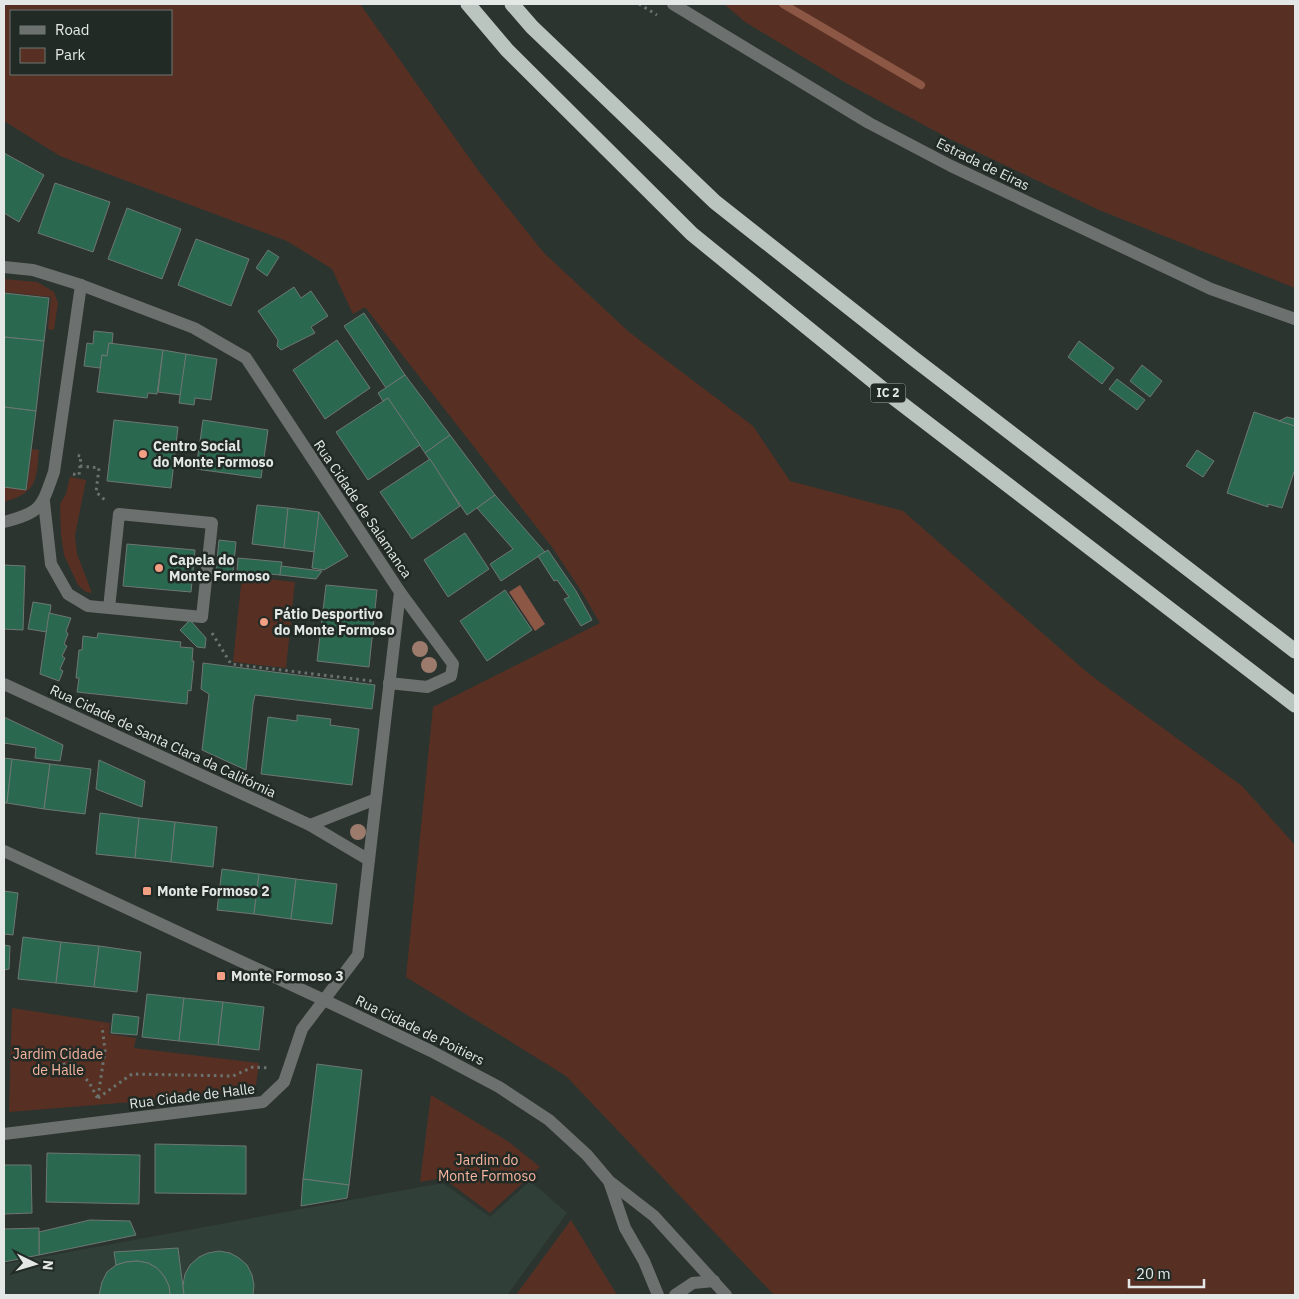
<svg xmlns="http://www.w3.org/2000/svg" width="1299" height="1299" font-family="'IBM Plex Sans',sans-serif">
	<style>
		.built { fill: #303f38 }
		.green { fill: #573023; fill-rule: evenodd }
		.water { fill: #8c5745 }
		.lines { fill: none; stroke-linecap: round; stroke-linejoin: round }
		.stream { stroke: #8c5745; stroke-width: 8 }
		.building { fill: #2a684f; stroke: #6e7773 }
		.path { stroke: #6c736f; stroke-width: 3; stroke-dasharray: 2.5 4; stroke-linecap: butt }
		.minor { stroke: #6c706e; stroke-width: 12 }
		.highway { stroke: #bbc5c0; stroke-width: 15 }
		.tree { fill: #9c7b6d }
		.poi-dot { fill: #f39f83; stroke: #222a26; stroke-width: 2 }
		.labels { text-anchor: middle; stroke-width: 5; stroke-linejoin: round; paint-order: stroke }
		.shield { fill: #222a26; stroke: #a9afac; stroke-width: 1 }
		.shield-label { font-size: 12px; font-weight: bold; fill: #e3e8e6 }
		.street-label { font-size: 14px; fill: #e3e8e6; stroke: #222a26 }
		.poi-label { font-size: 14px; font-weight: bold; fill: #e3e8e6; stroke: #222a26; text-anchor: start }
		.park-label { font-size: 14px; fill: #f8b59f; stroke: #222a26 }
	</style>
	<rect width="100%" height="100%" fill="#2c3430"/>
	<path class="built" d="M 530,1181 L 567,1213 L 507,1295 L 4,1295 L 4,1264 L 443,1183 L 490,1217 Z"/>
	<g class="green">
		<path d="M 4,4 L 360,4 L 480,173 L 544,253 L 629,332 L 753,426 L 790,481 L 903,511 L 1089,674 L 1242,786 L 1295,845 L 1295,1295 L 774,1295 L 566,1076 L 406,977 L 433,707 L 600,623 L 580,589 L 552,547 L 365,307 L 353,314 L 332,269 L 287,241 L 60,156 L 4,121 ZM 171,11 L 171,74 L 11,74 L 11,11 Z"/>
		<path d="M 724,4 L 1295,4 L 1295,288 L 1099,210 L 948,138 L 846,83 L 745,22 Z"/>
		<path d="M 4,279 L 37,282 L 54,292 L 58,303 L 54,330 L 48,329 L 51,297 L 4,292 Z"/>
		<path d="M 32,449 L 39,450 C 36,482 37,492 4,502 L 4,487 L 27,490 Z"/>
		<path d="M 70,477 L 86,480 L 75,535 L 77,554 L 92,593 L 86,592 L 78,585 L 64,555 L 61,534 L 60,504 L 66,494 Z"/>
		<path d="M 242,576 L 295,582 L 286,668 L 233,662 Z"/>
		<path d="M 12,1008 L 110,1023 L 109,1034 L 136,1038 L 134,1048 L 259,1063 L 255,1092 L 9,1112 Z"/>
		<path d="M 431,1095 L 509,1142 L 540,1167 L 490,1213 L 443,1178 L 420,1182 Z"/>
		<path d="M 571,1220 L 617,1295 L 516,1295 Z"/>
	</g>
	<path class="water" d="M 520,585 L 545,624 L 535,631 L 509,592 Z"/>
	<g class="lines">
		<path class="stream" d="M 783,4 L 921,85"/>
	</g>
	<g class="building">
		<path d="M 4,153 L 44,175 L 19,222 L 4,213 Z"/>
		<path d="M 55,183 L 110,202 L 93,252 L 38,233 Z"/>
		<path d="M 127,208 L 181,229 L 162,279 L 108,259 Z"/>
		<path d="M 196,239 L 249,259 L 231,306 L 178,285 Z"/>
		<path d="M 268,250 L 279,257 L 267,276 L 256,268 Z"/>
		<path d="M 294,287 L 301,298 L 311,291 L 328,316 L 311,327 L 315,333 L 281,350 L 277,346 L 278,340 L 258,311 Z"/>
		<path d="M 4,293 L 49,298 L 44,341 L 4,337 Z"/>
		<path d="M 364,313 L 405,375 L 386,388 L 344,326 Z"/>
		<path d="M 94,331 L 113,333 L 112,344 L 109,343 L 107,356 L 102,355 L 100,368 L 84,366 L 87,343 L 93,344 Z"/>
		<path d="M 4,337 L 44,341 L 36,411 L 4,407 Z"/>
		<path d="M 337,340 L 370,388 L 325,419 L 293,370 Z"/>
		<path d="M 1079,341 L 1114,368 L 1102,384 L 1068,357 Z"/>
		<path d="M 109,343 L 163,350 L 157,394 L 148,393 L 147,398 L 97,392 L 102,355 L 107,356 Z"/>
		<path d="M 163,350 L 186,354 L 181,395 L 158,392 Z"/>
		<path d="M 186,354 L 217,359 L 211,400 L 195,398 L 194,405 L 179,403 Z"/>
		<path d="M 1142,365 L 1162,381 L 1150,397 L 1130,381 Z"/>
		<path d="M 405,375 L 450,435 L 425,453 L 388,398 L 383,401 L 378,393 Z"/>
		<path d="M 1117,379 L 1145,400 L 1137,410 L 1109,389 Z"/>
		<path d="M 388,398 L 420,445 L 368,480 L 336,432 Z"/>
		<path d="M 4,407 L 36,411 L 26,490 L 4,487 Z"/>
		<path d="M 1254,412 L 1295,426 L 1295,469 L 1282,508 L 1268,504 L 1268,507 L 1227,493 Z"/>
		<path d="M 1287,417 L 1295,419 L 1295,426 L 1279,421 Z"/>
		<path d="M 114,420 L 178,427 L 171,488 L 107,481 Z"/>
		<path d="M 203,420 L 268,430 L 261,478 L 196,469 Z"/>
		<path d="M 450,435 L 495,495 L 467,515 L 425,453 Z"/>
		<path d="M 1197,450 L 1214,461 L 1203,477 L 1186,466 Z"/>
		<path d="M 430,459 L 460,506 L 412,539 L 380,492 Z"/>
		<path d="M 495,495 L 545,552 L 501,581 L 490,564 L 513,549 L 477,508 Z"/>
		<path d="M 257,505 L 288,508 L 284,548 L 252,544 Z"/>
		<path d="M 288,508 L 319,512 L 315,552 L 284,548 Z"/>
		<path d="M 319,512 L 348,556 L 324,570 L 312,568 Z"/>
		<path d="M 465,533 L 489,569 L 448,597 L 424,560 Z"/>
		<path d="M 219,540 L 236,542 L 233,572 L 216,571 Z"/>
		<path d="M 127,544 L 195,550 L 191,592 L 123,586 Z"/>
		<path d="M 548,550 L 576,591 L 592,620 L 581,626 L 564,599 L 569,597 L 557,580 L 554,581 L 538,556 Z"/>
		<path d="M 238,558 L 282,562 L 280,575 L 237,571 Z"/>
		<path d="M 4,565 L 25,566 L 23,630 L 4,629 Z"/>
		<path d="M 281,566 L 322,571 L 316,579 L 280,575 Z"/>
		<path d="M 326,585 L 377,590 L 369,667 L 317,661 Z"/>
		<path d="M 505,590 L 532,630 L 487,661 L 460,621 Z"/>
		<path d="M 33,602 L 51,605 L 47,632 L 28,629 Z"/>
		<path d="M 49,613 L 71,618 L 66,631 L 68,634 L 64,644 L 67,646 L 62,656 L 65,658 L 60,669 L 63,671 L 59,681 L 40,674 Z"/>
		<path d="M 190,620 L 206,638 L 205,648 L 197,647 L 180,630 Z"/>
		<path d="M 98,633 L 181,642 L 180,647 L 193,648 L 192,661 L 194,661 L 191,691 L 188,690 L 187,704 L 77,692 L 79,678 L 76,678 L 79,650 L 82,650 L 83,636 L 97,638 Z"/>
		<path d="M 203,663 L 375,685 L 372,709 L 255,695 L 253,704 L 246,770 L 202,750 L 209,694 L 201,689 Z"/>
		<path d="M 297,715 L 331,719 L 330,725 L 359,729 L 352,785 L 261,774 L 268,717 L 297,721 Z"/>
		<path d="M 4,717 L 63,745 L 60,761 L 35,758 L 36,748 L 4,743 Z"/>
		<path d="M 4,758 L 12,759 L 7,803 L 4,803 Z"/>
		<path d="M 12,759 L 50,764 L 44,809 L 7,803 Z"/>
		<path d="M 99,760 L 145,781 L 142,807 L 96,789 Z"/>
		<path d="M 50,764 L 91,769 L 85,814 L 44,809 Z"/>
		<path d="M 100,813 L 139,818 L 135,858 L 96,854 Z"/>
		<path d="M 139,818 L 175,822 L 171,862 L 135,858 Z"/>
		<path d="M 175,822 L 217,827 L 213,867 L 171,862 Z"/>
		<path d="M 222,869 L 259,874 L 254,914 L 217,910 Z"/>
		<path d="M 259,874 L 296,879 L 291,919 L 254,914 Z"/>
		<path d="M 296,879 L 337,884 L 332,924 L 291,919 Z"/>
		<path d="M 4,891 L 18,893 L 13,935 L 4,934 Z"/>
		<path d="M 23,937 L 61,942 L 56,983 L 18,979 Z"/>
		<path d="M 61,942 L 99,946 L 94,987 L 56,983 Z"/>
		<path d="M 4,945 L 10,946 L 9,969 L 4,970 Z"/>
		<path d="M 99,946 L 141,952 L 137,992 L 94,987 Z"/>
		<path d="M 147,994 L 184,998 L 179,1041 L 142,1037 Z"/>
		<path d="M 184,998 L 223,1002 L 218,1045 L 179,1041 Z"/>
		<path d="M 223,1002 L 264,1007 L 259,1050 L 218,1045 Z"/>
		<path d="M 113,1014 L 139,1017 L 137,1035 L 111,1033 Z"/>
		<path d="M 317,1064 L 362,1070 L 349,1185 L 303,1179 Z"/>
		<path d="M 155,1144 L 246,1146 L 246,1194 L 155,1193 Z"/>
		<path d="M 47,1153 L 140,1155 L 139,1204 L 46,1202 Z"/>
		<path d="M 4,1165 L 31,1165 L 32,1213 L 4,1214 Z"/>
		<path d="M 303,1179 L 349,1185 L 347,1198 L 301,1206 Z"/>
		<path d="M 90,1220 L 130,1221 L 136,1235 L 39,1255 L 39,1232 Z"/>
		<path d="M 39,1228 L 39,1255 L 4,1262 L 4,1229 Z"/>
		<path d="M 178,1248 L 184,1295 L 170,1295 L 169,1286 L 164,1276 L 157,1268 L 148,1263 L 137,1261 L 126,1262 L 116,1265 L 114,1252 Z"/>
		<path d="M 219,1251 L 230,1253 L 239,1258 L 247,1265 L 252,1275 L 254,1285 L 253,1295 L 184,1295 L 183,1285 L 185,1274 L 190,1265 L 199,1257 L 208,1253 Z"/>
		<path d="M 137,1261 L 148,1263 L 157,1268 L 164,1276 L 169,1286 L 170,1295 L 99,1295 L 102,1282 L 107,1272 L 116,1265 L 126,1262 Z"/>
	</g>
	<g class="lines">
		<g class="path">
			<path d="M 639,4 L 657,15"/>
			<path d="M 80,466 L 99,468 L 96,492 L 106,501"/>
			<path d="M 73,474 L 79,475 L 81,456 L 75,455"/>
			<path d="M 212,633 L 231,664 L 372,681"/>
			<path d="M 45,1072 L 72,1061 L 90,1084 L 98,1099"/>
			<path d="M 98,1097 L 105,1050 L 102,1026"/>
			<path d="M 98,1098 L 132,1074 L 233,1076 L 253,1067 L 270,1068"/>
		</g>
		<g class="minor">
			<path d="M 673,4 L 869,123 L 951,166 L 1211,289 L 1295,319"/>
			<path d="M 4,267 L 33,270 L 81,285 L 194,328 L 246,358 L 400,592 L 358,955 L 302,1029 L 284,1082 L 263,1102 L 4,1134"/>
			<path d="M 44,502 L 51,564 L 68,594 L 88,606 L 202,617 L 212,523 L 119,514 L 109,608"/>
			<path d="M 4,522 C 42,512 41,508 54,472 L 81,285"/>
			<path d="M 389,683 L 427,687 L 451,676 L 453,664 L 400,592"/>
			<path d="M 4,684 L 310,825 L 369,860"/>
			<path d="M 310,825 L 376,799"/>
			<path d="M 4,851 L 324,1000 L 431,1051 L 499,1087 L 549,1120 L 587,1155 L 609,1181 L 654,1216 L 726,1295"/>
			<path d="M 609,1181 L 625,1228 L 644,1261 L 658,1295"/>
			<path d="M 675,1295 L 693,1283 L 714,1281"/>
		</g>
		<g class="highway">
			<path d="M 468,4 L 507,50 L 692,234 L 889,394 L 1295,705"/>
			<path d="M 512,4 L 532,27 L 715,202 L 913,358 L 1295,651"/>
		</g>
	</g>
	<g class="tree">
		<circle cx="420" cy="649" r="8"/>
		<circle cx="429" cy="665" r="8"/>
		<circle cx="358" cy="832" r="8"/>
	</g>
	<g class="poi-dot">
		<circle cx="143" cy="454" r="5"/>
		<circle cx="159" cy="568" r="5"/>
		<circle cx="264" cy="622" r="5"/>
		<rect x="142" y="886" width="10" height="10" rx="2.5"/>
		<rect x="216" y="971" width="10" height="10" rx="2.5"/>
	</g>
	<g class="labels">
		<rect class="shield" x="870.5" y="383.5" width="35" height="19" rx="4"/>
		<g class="shield-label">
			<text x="888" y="397">IC 2</text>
		</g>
		<g class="street-label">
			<text transform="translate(983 164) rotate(26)" y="5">Estrada de Eiras</text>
			<text transform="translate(363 509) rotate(56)" y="5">Rua Cidade de Salamanca</text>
			<text transform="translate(163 741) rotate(25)" y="5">Rua Cidade de Santa Clara da Califórnia</text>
			<text transform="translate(420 1030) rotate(26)" y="5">Rua Cidade de Poitiers</text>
			<text transform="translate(192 1096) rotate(-7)" y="5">Rua Cidade de Halle</text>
		</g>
		<g class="poi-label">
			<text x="153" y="451">Centro Social<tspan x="153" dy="16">do Monte Formoso</tspan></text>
			<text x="169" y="565">Capela do<tspan x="169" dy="16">Monte Formoso</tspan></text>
			<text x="274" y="619">Pátio Desportivo<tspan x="274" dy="16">do Monte Formoso</tspan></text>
			<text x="157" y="896">Monte Formoso 2</text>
			<text x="231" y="981">Monte Formoso 3</text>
		</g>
		<g class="park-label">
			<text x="58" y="1059">Jardim Cidade<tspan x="58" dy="16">de Halle</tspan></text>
			<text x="487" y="1165">Jardim do<tspan x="487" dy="16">Monte Formoso</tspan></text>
		</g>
	</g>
	<rect width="1299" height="1299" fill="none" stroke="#e3e8e6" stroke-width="10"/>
	<rect x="10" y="10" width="162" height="65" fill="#222a26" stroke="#6f7673"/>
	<rect x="20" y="26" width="25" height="8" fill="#6c706e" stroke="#6f7673"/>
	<text x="55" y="35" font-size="15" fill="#e3e8e6">Road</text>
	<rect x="20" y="48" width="25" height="15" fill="#573023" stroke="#6f7673"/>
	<text x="55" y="60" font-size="15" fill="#e3e8e6">Park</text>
	<g transform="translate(35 1264) rotate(95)" stroke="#222a26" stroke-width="4" paint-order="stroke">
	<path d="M0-4L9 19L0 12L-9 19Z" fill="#e3e8e6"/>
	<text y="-8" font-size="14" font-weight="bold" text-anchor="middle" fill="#e3e8e6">N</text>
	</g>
	<path d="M1129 1279v8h75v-8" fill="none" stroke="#e3e8e6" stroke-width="2.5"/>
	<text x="1136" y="1279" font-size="15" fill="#e3e8e6" stroke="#222a26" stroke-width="4" paint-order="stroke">20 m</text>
</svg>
